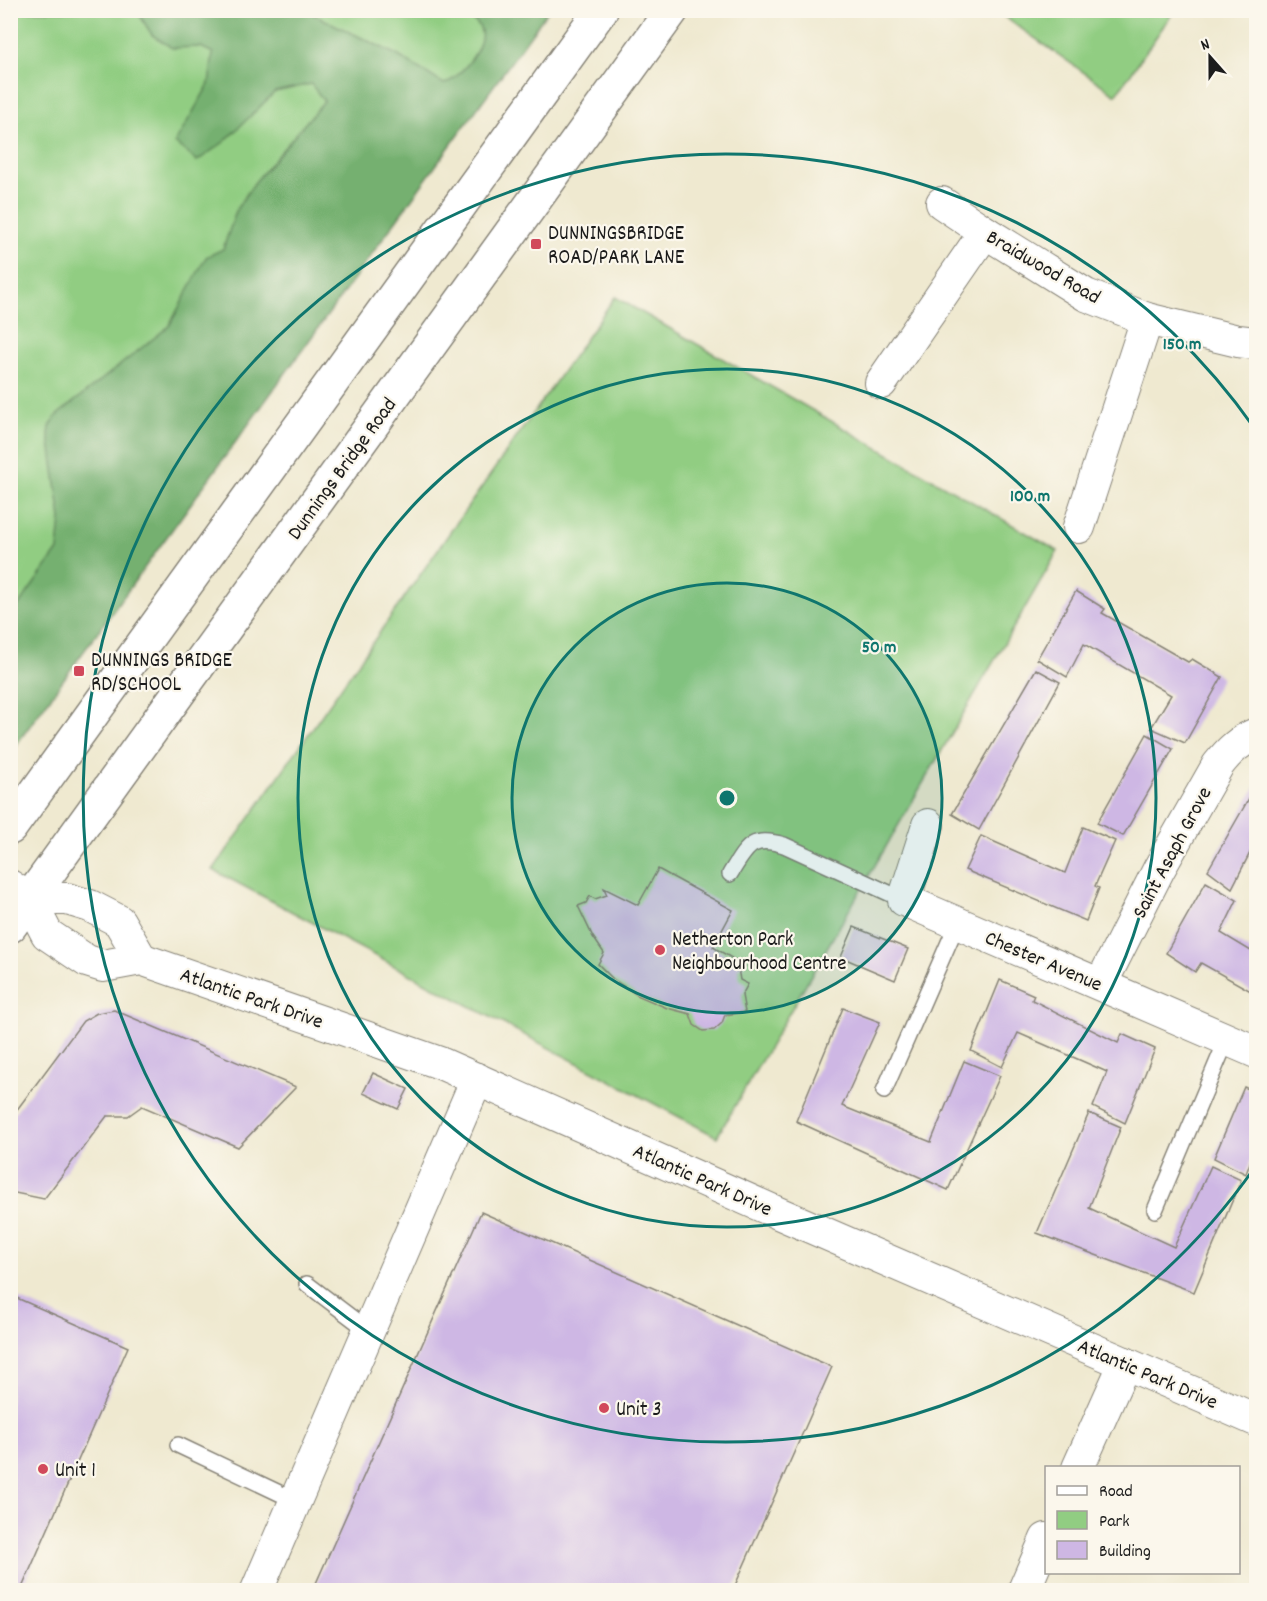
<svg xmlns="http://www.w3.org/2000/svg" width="1267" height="1601" font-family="Dekko,sans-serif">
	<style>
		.green { fill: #91cd82; stroke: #56744f; stroke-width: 1.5 }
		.forest { fill: #74b070; stroke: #486646; stroke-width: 1.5 }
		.building { fill: #ceb7e4 }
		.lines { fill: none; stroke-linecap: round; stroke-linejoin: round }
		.service-casing { stroke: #868276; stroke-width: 18 }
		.minor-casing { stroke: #868276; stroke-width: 34 }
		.trunk-casing { stroke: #868276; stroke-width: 36 }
		.service { stroke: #fff; stroke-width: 15 }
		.minor { stroke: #fff; stroke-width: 32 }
		.trunk { stroke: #fff; stroke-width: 33 }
		.ring { fill: none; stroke: #0f766e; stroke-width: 3 }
		.poi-dot { fill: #d1495b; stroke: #fbf7ec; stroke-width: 2 }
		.labels { text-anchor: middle; stroke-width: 4.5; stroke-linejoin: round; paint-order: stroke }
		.poi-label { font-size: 21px; fill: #1c1c1c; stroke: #fbf7ec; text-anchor: start }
		.street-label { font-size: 21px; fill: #1c1c1c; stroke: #fbf7ec }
		.centre { fill: #0f766e; stroke: #fbf7ec; stroke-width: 3 }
		.ring-label { font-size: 18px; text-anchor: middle; font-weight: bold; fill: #0f766e; stroke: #fbf7ec; stroke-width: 4.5; stroke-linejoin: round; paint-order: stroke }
	</style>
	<rect width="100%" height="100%" fill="#fbf7ec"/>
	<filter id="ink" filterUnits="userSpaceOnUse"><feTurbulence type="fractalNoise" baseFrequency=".0167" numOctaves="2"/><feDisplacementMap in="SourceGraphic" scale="12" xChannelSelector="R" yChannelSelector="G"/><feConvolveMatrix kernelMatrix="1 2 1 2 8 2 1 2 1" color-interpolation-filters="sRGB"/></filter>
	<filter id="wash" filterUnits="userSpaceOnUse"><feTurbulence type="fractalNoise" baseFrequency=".008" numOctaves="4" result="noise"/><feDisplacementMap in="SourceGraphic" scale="24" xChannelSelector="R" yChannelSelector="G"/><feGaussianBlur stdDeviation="1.35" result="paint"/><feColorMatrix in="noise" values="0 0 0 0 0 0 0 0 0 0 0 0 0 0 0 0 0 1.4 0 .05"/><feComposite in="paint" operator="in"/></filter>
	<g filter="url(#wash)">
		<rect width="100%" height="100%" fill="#efe9d0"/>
		<g class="green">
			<path d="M 11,11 L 519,11 L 11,730 Z"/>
			<path d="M 996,11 L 1174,11 L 1116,95 Z"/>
			<path d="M 615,297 L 1058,551 L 717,1137 L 213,870 Z"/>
		</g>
		<path class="forest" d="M 137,11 L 307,11 L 397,55 L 444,84 C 459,79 490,43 479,26 C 475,20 465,15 459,11 L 548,11 L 11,752 L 11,616 L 58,550 L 61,519 L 49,435 L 50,427 L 56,416 L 169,326 L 206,257 L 223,249 L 237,208 L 255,182 L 324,101 L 311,84 L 275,92 L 224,142 L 197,161 L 175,143 L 209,84 L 213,53 L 201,47 L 172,48 L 152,35 Z"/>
		<g id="blocks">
			<g class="building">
				<path d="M 1076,591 L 1105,609 L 1102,613 L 1188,662 L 1192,659 L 1222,677 L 1185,743 L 1151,728 L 1171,695 L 1084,644 L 1067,677 L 1037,659 Z"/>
				<path d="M 1036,669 L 1060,682 L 979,830 L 952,814 Z"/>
				<path d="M 1147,734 L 1173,749 L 1123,836 L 1097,823 Z"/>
				<path d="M 1256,786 L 1256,852 L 1252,849 L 1232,888 L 1208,870 Z"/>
				<path d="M 1083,827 L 1115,841 L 1095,886 L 1099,888 L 1086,921 L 965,870 L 981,836 L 1065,873 Z"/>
				<path d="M 658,869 L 733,910 L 713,947 L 745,966 L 738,968 L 740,980 L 748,984 L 742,995 L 745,1012 L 725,1015 L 722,1023 L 714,1030 L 703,1031 L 694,1025 L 690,1014 L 667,1008 L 637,995 L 613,979 L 598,964 L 604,953 L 593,937 L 578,906 L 586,903 L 590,896 L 595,899 L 607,895 L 604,888 L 638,905 Z"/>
				<path d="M 1206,882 L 1237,900 L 1221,933 L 1256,954 L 1256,994 L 1201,963 L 1195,972 L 1166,953 Z"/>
				<path d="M 854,927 L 908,949 L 895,980 L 841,957 Z"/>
				<path d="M 1000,980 L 1034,995 L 1032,1000 L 1118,1043 L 1122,1034 L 1155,1049 L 1125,1123 L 1093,1107 L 1107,1072 L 1018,1033 L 1002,1067 L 971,1051 Z"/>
				<path d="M 843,1008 L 880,1022 L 842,1106 L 931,1142 L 964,1061 L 1000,1076 L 948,1190 L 796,1121 Z"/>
				<path d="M 114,1010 L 296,1087 L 238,1147 L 142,1106 L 128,1116 L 107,1116 L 44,1199 L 10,1192 L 10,1119 L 83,1021 L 97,1013 Z"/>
				<path d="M 373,1073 L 408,1089 L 398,1109 L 363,1093 Z"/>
				<path d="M 1244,1087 L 1256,1092 L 1256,1146 L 1246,1174 L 1214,1158 Z"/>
				<path d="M 1089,1113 L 1121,1127 L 1089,1208 L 1174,1247 L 1211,1166 L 1241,1180 L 1194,1292 L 1037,1233 Z"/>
				<path d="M 481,1212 L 832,1367 L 733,1590 L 313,1590 Z"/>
				<path d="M 10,1295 L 128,1347 L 21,1590 L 10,1590 Z"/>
			</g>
		</g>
	</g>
	<g filter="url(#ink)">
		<use href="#blocks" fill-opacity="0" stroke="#868276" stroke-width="1.5"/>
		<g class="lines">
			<g class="service-casing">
				<g id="service">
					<path d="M 730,874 C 747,847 751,835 784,845 L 904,900"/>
					<path d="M 884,1091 L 957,924"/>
					<path d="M 1155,1210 L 1227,1039"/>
					<path d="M 307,1284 L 369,1331"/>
					<path d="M 178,1445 L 296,1501"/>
				</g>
			</g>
			<g class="minor-casing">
				<g id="minor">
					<path d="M 942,203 L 985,232 L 1086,295 L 1147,319 L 1238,341 L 1256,343"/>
					<path d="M 881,383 L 985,232"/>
					<path d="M 1079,527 L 1147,319"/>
					<path d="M 928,825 L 904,900 L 1256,1052"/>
					<path d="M 10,886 L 29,899 L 47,934 L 87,961 L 103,966 L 141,959 L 440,1063 L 778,1213 L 1256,1420"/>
					<path d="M 29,899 L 67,899 L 90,906 L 119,921 L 141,959"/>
					<path d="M 1101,984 L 1159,869 L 1218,765 C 1229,751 1239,741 1256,734"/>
					<path d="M 1078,1468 L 1125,1363"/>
					<path d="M 257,1590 L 477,1079"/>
					<path d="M 1024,1590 L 1046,1539"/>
				</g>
			</g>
			<g class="trunk-casing">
				<g id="trunk">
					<path d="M 10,828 L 601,10"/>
					<path d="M 10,926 L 672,10"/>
				</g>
			</g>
			<use href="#service" class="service"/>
			<use href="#minor" class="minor"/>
			<use href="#trunk" class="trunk"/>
		</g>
	</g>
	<circle cx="727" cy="798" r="215" fill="#0f766e" fill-opacity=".12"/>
	<g class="ring">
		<circle cx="727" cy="798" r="215"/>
		<circle cx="727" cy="798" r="429"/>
		<path d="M1255 1167A644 644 0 1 1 1255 429"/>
	</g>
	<g class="poi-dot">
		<rect x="530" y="238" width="12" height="12" rx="3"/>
		<rect x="73" y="665" width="12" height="12" rx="3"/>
		<circle cx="660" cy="950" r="6"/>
		<circle cx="604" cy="1408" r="6"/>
		<circle cx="43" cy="1469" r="6"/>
	</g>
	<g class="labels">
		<g class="poi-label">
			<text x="548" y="239">DUNNINGSBRIDGE<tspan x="548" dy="24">ROAD/PARK LANE</tspan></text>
			<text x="91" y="666">DUNNINGS BRIDGE<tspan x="91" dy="24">RD/SCHOOL</tspan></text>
			<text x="672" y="945">Netherton Park<tspan x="672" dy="24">Neighbourhood Centre</tspan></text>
			<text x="616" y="1415">Unit 3</text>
			<text x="55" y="1476">Unit 1</text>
		</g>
		<g class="street-label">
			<text transform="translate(1044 266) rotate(30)" y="7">Braidwood Road</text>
			<text transform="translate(341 468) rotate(-54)" y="7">Dunnings Bridge Road</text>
			<text transform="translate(1171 852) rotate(-62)" y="7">Saint Asaph Grove</text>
			<text transform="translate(1044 960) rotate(23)" y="7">Chester Avenue</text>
			<text transform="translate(252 997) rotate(19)" y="7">Atlantic Park Drive</text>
			<text transform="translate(703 1179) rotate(24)" y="7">Atlantic Park Drive</text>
			<text transform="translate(1148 1373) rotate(23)" y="7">Atlantic Park Drive</text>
		</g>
	</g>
	<circle cx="727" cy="798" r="9" class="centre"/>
	<g class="ring-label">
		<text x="1182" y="349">150 m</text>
		<text x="1030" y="501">100 m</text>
		<text x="879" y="652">50 m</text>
	</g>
	<rect width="1267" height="1601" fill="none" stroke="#fbf7ec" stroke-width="36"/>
	<rect x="1045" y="1466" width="195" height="108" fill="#fbf7ec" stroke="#a29f99" stroke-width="1.5"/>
	<rect x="1057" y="1486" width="30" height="9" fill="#ffffff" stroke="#a29f99" stroke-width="1.5"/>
	<text x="1099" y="1496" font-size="18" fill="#1c1c1c">Road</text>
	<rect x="1057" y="1511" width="30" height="18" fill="#91cd82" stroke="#a29f99" stroke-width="1.5"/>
	<text x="1099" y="1526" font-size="18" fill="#1c1c1c">Park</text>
	<rect x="1057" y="1541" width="30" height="18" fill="#ceb7e4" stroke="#a29f99" stroke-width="1.5"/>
	<text x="1099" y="1556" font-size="18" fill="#1c1c1c">Building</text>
	<g transform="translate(1210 57) rotate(339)" stroke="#fbf7ec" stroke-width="4.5" paint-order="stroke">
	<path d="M0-4.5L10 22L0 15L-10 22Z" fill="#1c1c1c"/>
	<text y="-9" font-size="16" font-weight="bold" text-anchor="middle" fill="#1c1c1c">N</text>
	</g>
</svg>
